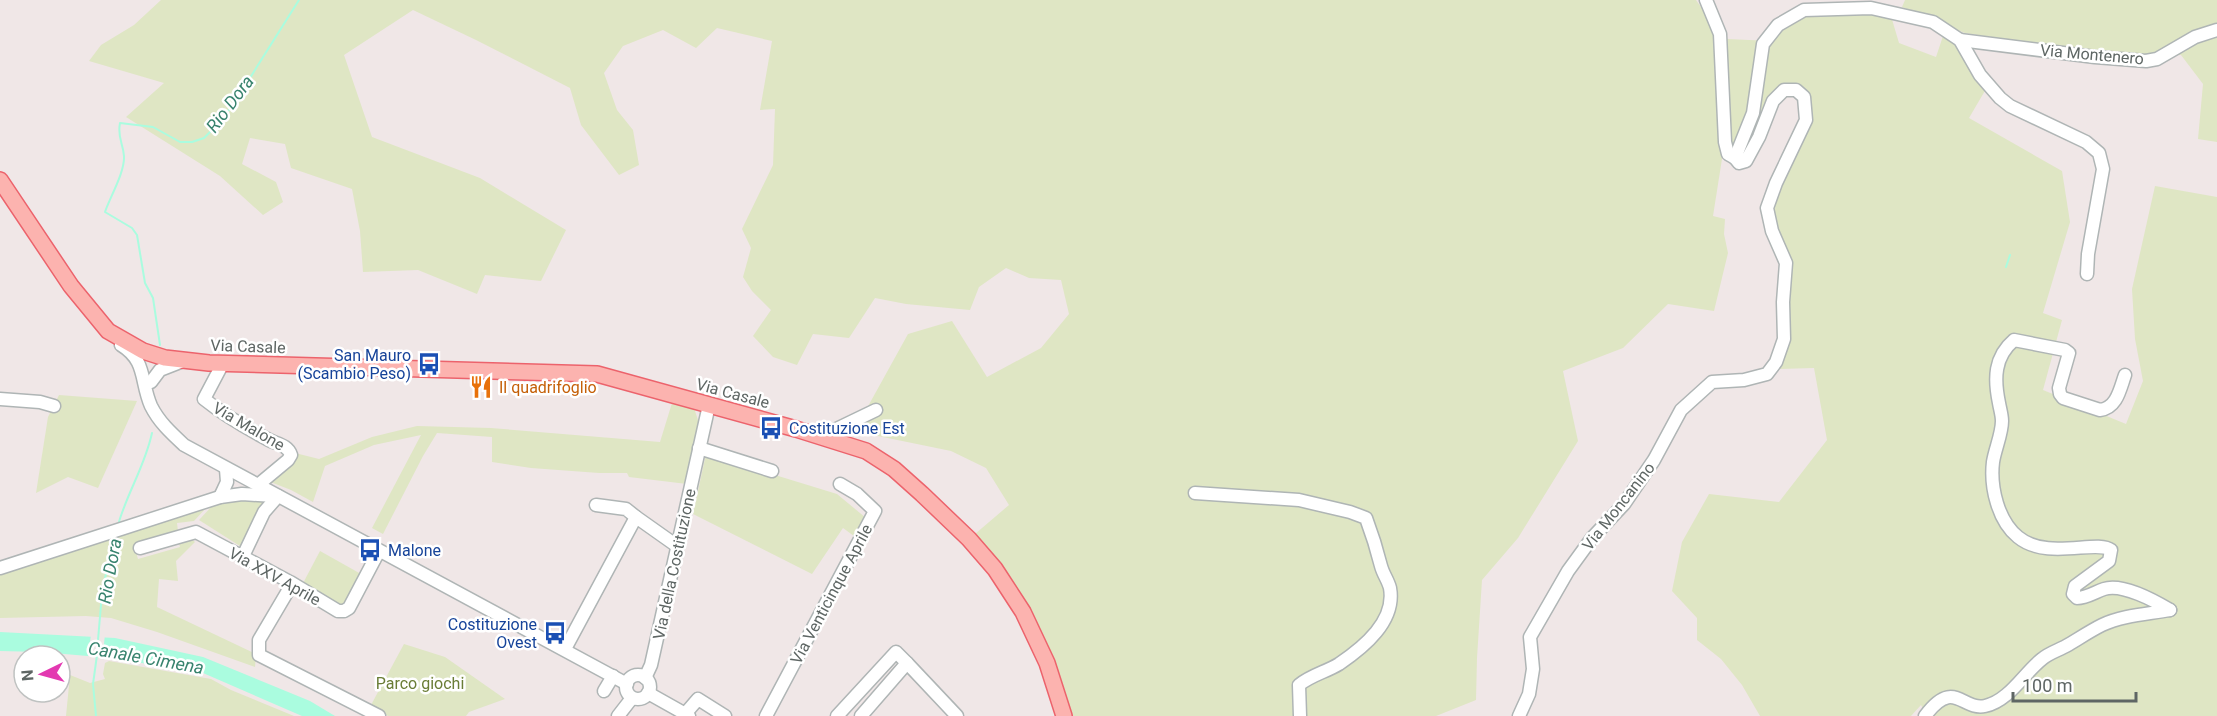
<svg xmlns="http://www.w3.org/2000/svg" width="2217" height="716" font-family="Roboto,sans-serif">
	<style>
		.green { fill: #dfe6c4 }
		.water { fill: #aafcdf }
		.pier { fill: #f0e7e7 }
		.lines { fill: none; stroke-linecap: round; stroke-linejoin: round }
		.stream { stroke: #aafcdf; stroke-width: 2 }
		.minor-casing { stroke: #afb5b5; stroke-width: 15 }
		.major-casing { stroke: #ec636c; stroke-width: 18 }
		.minor { stroke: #fff; stroke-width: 12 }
		.major { stroke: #fcb3af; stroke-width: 15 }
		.labels { text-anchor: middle; stroke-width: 5; stroke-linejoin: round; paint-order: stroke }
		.street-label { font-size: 16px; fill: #5e6664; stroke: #fff }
		.transit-label { font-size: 16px; fill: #164399; stroke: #fff; text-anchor: end }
		.food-label { font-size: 16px; fill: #c56008; stroke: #fff; text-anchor: start }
		.park-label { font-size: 16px; fill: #6a7d36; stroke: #fff }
		.water-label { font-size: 18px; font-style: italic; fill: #38836e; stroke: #fff }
	</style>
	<rect width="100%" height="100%" fill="#f0e7e7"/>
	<g class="green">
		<path d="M 161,0 L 1696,0 L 1713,24 L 1722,159 L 1713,216 L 1725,219 L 1724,234 L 1728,253 L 1714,311 L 1668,304 L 1623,348 L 1563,371 L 1578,441 L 1518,538 L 1482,580 L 1477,658 L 1476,700 L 1436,716 L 1071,716 L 999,566 L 975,534 L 1009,505 L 986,468 L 951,451 L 873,435 L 856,428 L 908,334 L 952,321 L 987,377 L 1041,348 L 1069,314 L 1061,280 L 1029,278 L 1006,268 L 979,287 L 970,310 L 906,304 L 875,298 L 849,338 L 813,334 L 797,365 L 773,357 L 753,336 L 771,310 L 752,291 L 743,277 L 751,248 L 742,229 L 773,165 L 775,109 L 760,110 L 772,41 L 717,28 L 696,48 L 663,30 L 623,46 L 604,73 L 617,110 L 633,130 L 639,165 L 619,175 L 581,125 L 570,88 L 476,40 L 413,10 L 344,55 L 372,137 L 480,178 L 566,230 L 541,281 L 485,275 L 477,294 L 418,270 L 363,272 L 360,231 L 352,189 L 291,168 L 285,144 L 250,138 L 242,164 L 276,182 L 283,202 L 263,215 L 220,176 L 126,117 L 164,83 L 89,61 L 101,45 L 134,25 Z"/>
		<path d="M 1905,0 L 2217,0 L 2217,142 L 2198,139 L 2203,84 L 2181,55 L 2142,56 L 2044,45 L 1965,33 L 1902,7 Z"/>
		<path d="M 1871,10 L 1891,16 L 1899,43 L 1936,57 L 1944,33 L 1957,42 L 1986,89 L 1969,118 L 2062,171 L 2070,222 L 2043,313 L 2062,320 L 2043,390 L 2126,424 L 2143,381 L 2135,339 L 2132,289 L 2155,186 L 2217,197 L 2217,716 L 1927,716 L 1921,705 L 1911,716 L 1760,716 L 1742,685 L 1721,659 L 1697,640 L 1697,618 L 1672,591 L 1682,542 L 1709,494 L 1779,502 L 1827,440 L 1814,368 L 1779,369 L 1787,340 L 1789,262 L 1771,208 L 1809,120 L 1798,88 L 1772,99 L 1745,151 L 1728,144 L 1727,39 L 1772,41 L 1781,28 L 1804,13 Z"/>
		<path d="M 59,395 L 137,401 L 98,488 L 68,477 L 36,493 L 48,417 Z"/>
		<path d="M 672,403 L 694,408 L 699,423 L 687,484 L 629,477 L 627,473 L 599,473 L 531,468 L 492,462 L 492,437 L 437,433 L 423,456 L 383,534 L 372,528 L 421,435 L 374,445 L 325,466 L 313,502 L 291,490 L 268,481 L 295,453 L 319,459 L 372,437 L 417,426 L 491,428 L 660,442 Z"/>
		<path d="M 706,454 L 837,494 L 866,518 L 858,539 L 843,528 L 812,574 L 693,514 Z"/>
		<path d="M 233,500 L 266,502 L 243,548 L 199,520 L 212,506 Z"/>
		<path d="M 205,509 L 194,521 L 177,523 L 178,531 L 176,534 L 134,545 L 138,559 L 180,547 L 178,540 L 190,538 L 195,542 L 176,561 L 178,581 L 159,579 L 157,607 L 256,654 L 255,667 L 157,632 L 111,618 L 86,616 L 0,618 L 0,574 Z"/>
		<path d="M 320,551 L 361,574 L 345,605 L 337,607 L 301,587 Z"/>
		<path d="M 404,644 L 445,657 L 505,699 L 469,712 L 466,716 L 388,716 L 371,705 Z"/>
		<path d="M 109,661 L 211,679 L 231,690 L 294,716 L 66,716 L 70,675 L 90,683 L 105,679 L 103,674 L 105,663 Z"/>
	</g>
	<path class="water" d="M 0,632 L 115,638 L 203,657 L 310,701 L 335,716 L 302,716 L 203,673 L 111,658 L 41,652 L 0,651 Z"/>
	<path class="pier" d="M 91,634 L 105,635 L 102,660 L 88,659 Z"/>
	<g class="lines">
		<g class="stream">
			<path d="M 2006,267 L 2010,255"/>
			<path d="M 160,345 L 153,298 L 145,283 L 137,235 L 132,228 L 105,212 C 110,197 125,172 124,156 C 123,143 117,137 120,123 L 153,127 L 180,142 L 192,142 L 204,138 L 214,128 L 214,124 L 231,108 L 299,0"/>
			<path d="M 118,525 C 127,493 145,466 152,433"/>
			<path d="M 98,640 L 102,593 L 114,536"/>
			<path d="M 96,716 L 93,684 L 97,655"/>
		</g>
		<g class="minor-casing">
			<g id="minor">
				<path d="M 1706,0 L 1720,34 L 1725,142 L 1728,154 L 1735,158"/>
				<path d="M 1960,40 L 2095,57 L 2146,61 L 2157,59 L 2195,37 L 2217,30"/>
				<path d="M 121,345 C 147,361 140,381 151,406 C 159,422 171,433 184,445 L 627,684"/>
				<path d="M 223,363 L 204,399 C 224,415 246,428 269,440 C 277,444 288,445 291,455 L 288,460 L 258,485"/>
				<path d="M 2125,375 C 2120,389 2117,408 2100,410 L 2063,398 L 2060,394 L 2059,388 L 2069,353 L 2065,350 L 2014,340 C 1994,357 1994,379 1999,403 C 2000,409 2002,415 2002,421 C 2002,434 1995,449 1993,462 C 1990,487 1998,521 2018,537 C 2047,561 2097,539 2111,550 L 2109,561 L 2075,586 L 2073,594 L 2077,598 C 2087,598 2095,592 2104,589 C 2122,583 2155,601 2170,610"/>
				<path d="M 151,382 L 160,370 L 183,361"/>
				<path d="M 0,399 L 40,402 L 54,406"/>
				<path d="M 822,436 L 876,410"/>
				<path d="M 699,448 L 772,471"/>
				<path d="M 1195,493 L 1299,500 L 1350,512 L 1366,518 C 1372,534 1377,550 1381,566 C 1383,574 1388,580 1390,588 C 1396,621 1364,647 1339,664 C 1326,672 1311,675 1299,685 L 1300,716"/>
				<path d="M 220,497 L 227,482 L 226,469"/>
				<path d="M 596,505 L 626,509 L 636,517"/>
				<path d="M 140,548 L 196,532 L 290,582 L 338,611 L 344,611 L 349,608 L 379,551"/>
				<path d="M 245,552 L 264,512 L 278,496"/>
				<path d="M 0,568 L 220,497 L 242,494 L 274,496"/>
				<path d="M 292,584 L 259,640 L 259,655 L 379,716"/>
				<path d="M 565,649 L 636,517 L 677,546"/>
				<circle cx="638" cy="687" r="12"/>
				<path d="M 645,678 L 651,665 L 709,405"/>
				<path d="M 604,691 L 613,676"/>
				<path d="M 648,693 L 689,716"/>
				<path d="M 685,714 L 698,699 L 725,716"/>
				<path d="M 618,716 L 632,698"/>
				<path d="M 766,716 L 875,511 L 857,494 L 840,484"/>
				<path d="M 837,716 L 896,652 L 907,663"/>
				<path d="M 861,716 L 907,663 L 957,716"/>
				<path d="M 1519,716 L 1529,694 L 1533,669 L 1530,637 L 1568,571 L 1592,538 L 1624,504 L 1654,460 L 1681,410 L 1712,382 L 1744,380 L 1767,374 L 1776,362 L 1784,339 L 1783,302 L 1786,263 L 1772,231 L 1767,208 L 1776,183 L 1806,120 L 1804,97 L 1796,90 L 1784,90 L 1773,101 L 1759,137 L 1746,161 L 1739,163 L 1735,158 L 1753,113 L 1763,44 L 1778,25 L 1804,10 L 1871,8 L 1933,22 L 1960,40 L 1980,75 L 2000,98 L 2010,106 L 2086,142 L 2099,153 L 2103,169 L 2088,254 L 2087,274"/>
				<path d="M 1925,716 C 1954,677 1962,711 1985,706 C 2009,701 2024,673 2042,659 C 2049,653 2059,650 2066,646 C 2078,639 2090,631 2102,625 C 2123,615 2149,614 2170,610"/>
			</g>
		</g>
		<g class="major-casing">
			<path id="major" d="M 0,180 L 71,286 L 108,331 L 143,351 L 165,358 L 209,363 L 597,374 L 796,429 L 866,451 L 894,469 L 922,494 L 969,539 L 995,569 L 1023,612 L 1047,663 L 1064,716"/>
		</g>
		<use href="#minor" class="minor"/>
		<use href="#major" class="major"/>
	</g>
	<defs>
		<g id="bus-bare" transform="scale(1.8)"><path d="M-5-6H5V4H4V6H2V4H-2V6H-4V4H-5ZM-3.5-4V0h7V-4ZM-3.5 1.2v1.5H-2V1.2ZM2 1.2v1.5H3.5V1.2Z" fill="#1a4fb4" stroke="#fff" stroke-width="2.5" paint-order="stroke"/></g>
		<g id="restaurant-bare" transform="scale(1.8)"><path d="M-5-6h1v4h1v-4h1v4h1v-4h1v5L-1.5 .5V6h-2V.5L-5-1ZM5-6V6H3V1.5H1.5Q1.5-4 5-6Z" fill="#e8710a" stroke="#fff" stroke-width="2.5" paint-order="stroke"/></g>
	</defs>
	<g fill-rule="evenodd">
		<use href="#bus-bare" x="429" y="364"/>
		<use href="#restaurant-bare" x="481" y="387"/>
		<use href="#bus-bare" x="771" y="428"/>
		<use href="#bus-bare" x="370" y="550"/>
		<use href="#bus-bare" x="555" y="633"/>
	</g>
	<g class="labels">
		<g class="street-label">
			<text transform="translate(2092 54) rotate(5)" y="6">Via Montenero</text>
			<text transform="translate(248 346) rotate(2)" y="6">Via Casale</text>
			<text transform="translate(733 393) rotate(15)" y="6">Via Casale</text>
			<text transform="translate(249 426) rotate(30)" y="6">Via Malone</text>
			<text transform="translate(1618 506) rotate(-52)" y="6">Via Moncanino</text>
			<text transform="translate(674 564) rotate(-78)" y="6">Via della Costituzione</text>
			<text transform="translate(275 576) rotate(29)" y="6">Via XXV Aprile</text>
			<text transform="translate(831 594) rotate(-62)" y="6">Via Venticinque Aprile</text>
		</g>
		<g class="transit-label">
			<text x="411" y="361">San Mauro<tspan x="411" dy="18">(Scambio Peso)</tspan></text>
			<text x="789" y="434" text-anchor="start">Costituzione Est</text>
			<text x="388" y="556" text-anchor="start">Malone</text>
			<text x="537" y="630">Costituzione<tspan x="537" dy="18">Ovest</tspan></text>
		</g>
		<g class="food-label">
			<text x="499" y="393">Il quadrifoglio</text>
		</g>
		<g class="park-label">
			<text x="420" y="689">Parco giochi</text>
		</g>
		<g class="water-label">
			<text transform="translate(230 104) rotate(-53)" y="6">Rio Dora</text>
			<text transform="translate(110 571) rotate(-80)" y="6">Rio Dora</text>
			<text transform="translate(146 658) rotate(10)" y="6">Canale Cimena</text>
		</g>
	</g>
	<g transform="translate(42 674) rotate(265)"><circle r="28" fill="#ffffff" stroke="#bfc2c1" stroke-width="1.5"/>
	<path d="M0-4.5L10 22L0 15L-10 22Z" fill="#e339b1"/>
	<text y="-9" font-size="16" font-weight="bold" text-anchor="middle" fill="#5e6664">N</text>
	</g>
	<path d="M2013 692v9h123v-9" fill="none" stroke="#5e6664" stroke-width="3"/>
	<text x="2022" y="692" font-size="18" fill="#5e6664" stroke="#ffffff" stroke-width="4.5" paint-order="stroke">100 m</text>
</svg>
